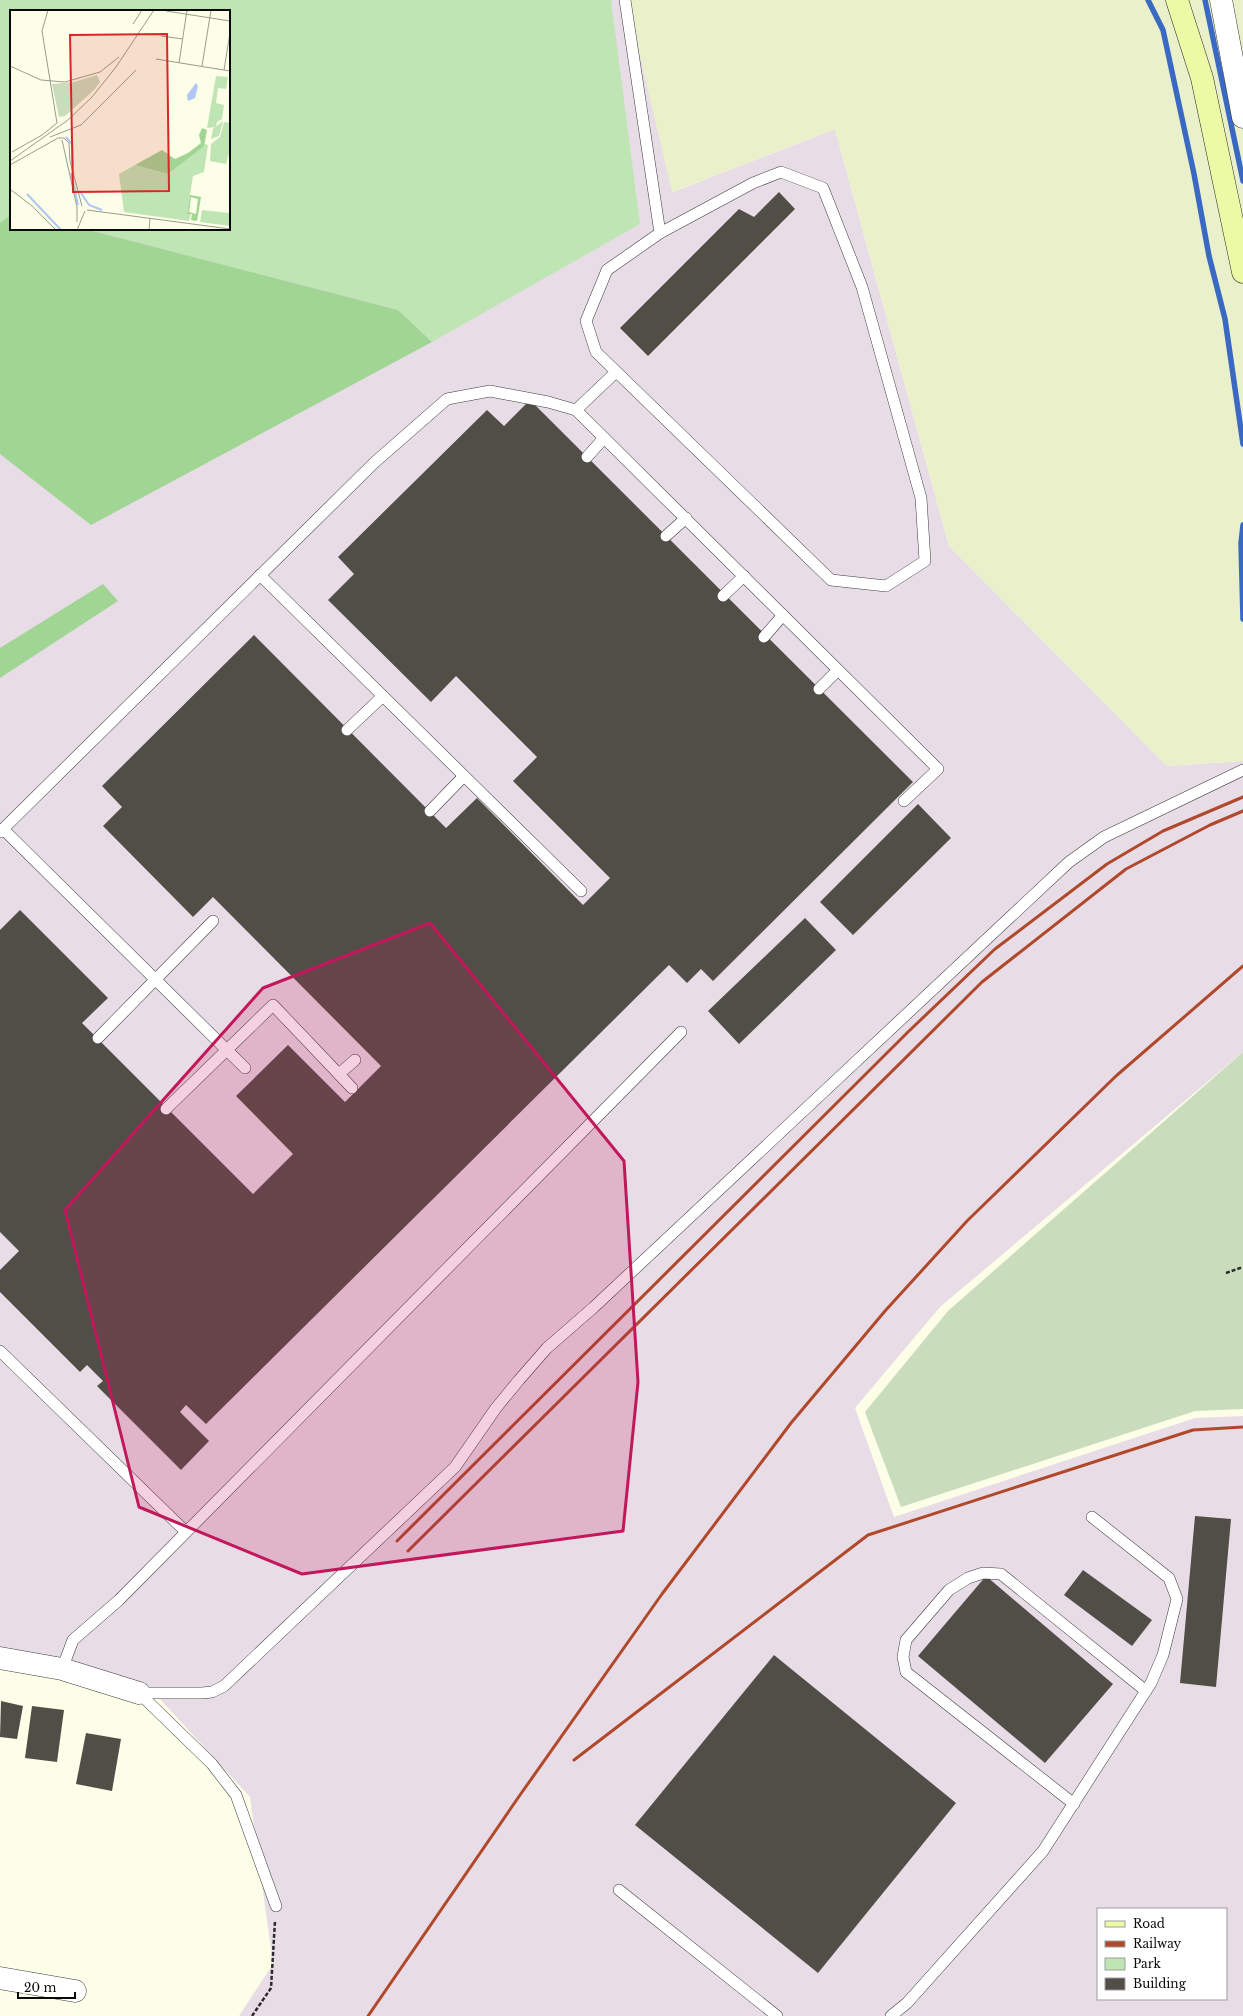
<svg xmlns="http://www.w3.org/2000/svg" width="1243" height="2016" font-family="'Libre Baskerville',serif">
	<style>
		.industrial { fill: #e8dde7; fill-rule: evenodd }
		.farmland { fill: #eaf1ca }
		.green { fill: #c0e5b4 }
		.forest { fill: #a0d594 }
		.cemetery { fill: #c9dcbb }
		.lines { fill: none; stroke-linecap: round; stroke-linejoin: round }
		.stream { stroke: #3a69c4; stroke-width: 5.5 }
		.building { fill: #514e47 }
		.service-casing { stroke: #3c3c3c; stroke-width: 12 }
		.minor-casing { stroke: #3c3c3c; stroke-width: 23 }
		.secondary-casing { stroke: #2b2b2b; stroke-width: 23 }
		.path { stroke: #2b2b2b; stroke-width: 2.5; stroke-dasharray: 4 2; stroke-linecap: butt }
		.service { stroke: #fff; stroke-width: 11 }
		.minor { stroke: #fff; stroke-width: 22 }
		.secondary { stroke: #edfaa5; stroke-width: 22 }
		.rail { stroke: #b0482b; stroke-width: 3 }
		.marked { fill: #c2185b; fill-opacity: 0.2; stroke: #c2185b; stroke-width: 3; stroke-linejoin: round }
		.inset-river { fill: none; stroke: #afc7f2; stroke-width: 2 }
		.inset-road { fill: none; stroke: #9b9c8e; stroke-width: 1 }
		.view { fill: #d62828; fill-opacity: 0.15; stroke: #d62828; stroke-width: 2 }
		.inset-edge { fill: none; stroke: #090909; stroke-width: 2 }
	</style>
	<rect width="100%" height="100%" fill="#fcfee7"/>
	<path class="industrial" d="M 0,0 L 627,0 L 673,192 L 835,129 L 949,546 L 1167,766 L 1243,761 L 1243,1052 L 940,1307 L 855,1408 L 894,1517 L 1195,1418 L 1243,1416 L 1243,2016 L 239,2016 L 273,1964 L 250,1797 L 146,1684 L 0,1660 ZM 11,11 L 229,11 L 229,229 L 11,229 ZM 1098,1909 L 1226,1909 L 1226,1999 L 1098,1999 Z"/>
	<path class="farmland" d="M 627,0 L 1243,0 L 1243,761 L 1167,766 L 949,546 L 835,129 L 672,192 Z"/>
	<path class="green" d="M 0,0 L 611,0 L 640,224 L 432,342 L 398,310 L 85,229 L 229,229 L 229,11 L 11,11 L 11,215 L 0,223 Z"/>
	<g class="forest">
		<path d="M 11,215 L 11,229 L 85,229 L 398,310 L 432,342 L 91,525 L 0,454 L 0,223 Z"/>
		<path d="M 103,584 L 118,601 L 0,678 L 0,648 Z"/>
	</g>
	<path class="cemetery" d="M 1243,1052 L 1243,1409 L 1195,1411 L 901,1507 L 865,1412 L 948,1311 Z"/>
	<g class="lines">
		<g class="stream">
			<path d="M 1148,0 L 1163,30 L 1194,174 L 1209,256 L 1225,319 L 1243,444"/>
			<path d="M 1205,0 L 1243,181"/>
			<path d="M 1243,525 L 1241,543 L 1243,619"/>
		</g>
	</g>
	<g class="building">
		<path d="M 779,192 L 795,209 L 648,356 L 620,328 L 739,209 L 754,217 Z"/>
		<path d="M 530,400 L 913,782 L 713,981 L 701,969 L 687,983 L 669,965 L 206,1424 L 186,1405 L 180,1412 L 209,1441 L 181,1470 L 97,1386 L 103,1381 L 87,1365 L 80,1372 L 0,1292 L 0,1270 L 19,1251 L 0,1232 L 0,930 L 20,910 L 108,998 L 82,1023 L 253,1194 L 293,1154 L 236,1096 L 288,1045 L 345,1102 L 381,1066 L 213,897 L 193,917 L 103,826 L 122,807 L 102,786 L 254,635 L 446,828 L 477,798 L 583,905 L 610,878 L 513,781 L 537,757 L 456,676 L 431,702 L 328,600 L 354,574 L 338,557 L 487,410 L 504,426 Z"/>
		<path d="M 918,804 L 951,838 L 853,935 L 820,902 Z"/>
		<path d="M 805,918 L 836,950 L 739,1044 L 708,1011 Z"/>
		<path d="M 1195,1516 L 1231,1519 L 1216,1687 L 1180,1683 Z"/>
		<path d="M 1083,1570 L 1152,1620 L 1132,1646 L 1064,1595 Z"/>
		<path d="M 986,1576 L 1113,1684 L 1045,1763 L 918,1656 Z"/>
		<path d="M 774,1655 L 956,1803 L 818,1973 L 635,1825 Z"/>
		<path d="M 1,1701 L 23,1706 L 17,1739 L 0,1737 Z"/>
		<path d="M 32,1706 L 64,1710 L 57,1762 L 25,1758 Z"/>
		<path d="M 86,1733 L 121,1739 L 112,1791 L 76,1784 Z"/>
	</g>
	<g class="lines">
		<g class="service-casing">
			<g id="service">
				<path d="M 625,0 L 660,233"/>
				<path d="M 781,172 L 823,188 L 862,287 L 921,498 L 925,561 L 886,586 L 831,580 L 596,352 L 586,321 L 607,270 L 660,233 L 753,183 Z"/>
				<path d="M 576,410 L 938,769 L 904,801"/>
				<path d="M 587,457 L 604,438"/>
				<path d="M 666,536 L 686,518"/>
				<path d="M 260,575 L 581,891"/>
				<path d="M 723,596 L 744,576"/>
				<path d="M 764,637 L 783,615"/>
				<path d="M 819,689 L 838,670"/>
				<path d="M 347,730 L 383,696"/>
				<path d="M 430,811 L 464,776"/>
				<path d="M 3,829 L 245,1068"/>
				<path d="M 0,832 L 375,462 L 447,399 L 490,391 L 548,402 L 576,410 L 616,372"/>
				<path d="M 98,1038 L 213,921"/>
				<path d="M 339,1074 L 355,1060"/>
				<path d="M 166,1109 L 273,1005 L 352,1088"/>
				<path d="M 0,1351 L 186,1532"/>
				<path d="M 62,1669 L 73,1640 L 119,1600 L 681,1032"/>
				<path d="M 139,1693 L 202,1693 L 212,1692 L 224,1686 L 455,1467 L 496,1408 L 519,1380 L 547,1348 L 594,1307 L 1069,862 L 1104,837 L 1243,770"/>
				<path d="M 139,1693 L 212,1764 L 236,1795 L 276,1906"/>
				<path d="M 1074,1804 L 906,1672 L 903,1657 L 906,1640 L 949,1590 L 968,1578 L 983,1573 L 1001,1574 L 1146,1691"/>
				<path d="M 619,1890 L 777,2016"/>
				<path d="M 891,2016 L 907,2003 L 1043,1851 L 1151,1683 L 1163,1655 L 1177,1599 L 1169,1578 L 1092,1517"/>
			</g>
		</g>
		<g class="minor-casing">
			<g id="minor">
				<path d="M 1221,0 L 1243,117"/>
				<path d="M 0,1658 L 62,1669 L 139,1693"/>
				<path d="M 0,1978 L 75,1991"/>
			</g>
		</g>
		<g class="secondary-casing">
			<path id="secondary" d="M 1177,0 L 1202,78 L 1243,272"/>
		</g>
		<g class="path">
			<path d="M 1226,1273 L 1243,1267"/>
			<path d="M 252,2016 L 271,1988 L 275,1921"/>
		</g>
		<use href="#service" class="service"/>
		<use href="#minor" class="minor"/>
		<use href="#secondary" class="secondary"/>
		<g class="rail">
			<path d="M 397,1541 L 909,1031 L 995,949 L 1107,864 L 1163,831 L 1243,797"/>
			<path d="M 408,1551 L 982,982 L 1126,869 L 1210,825 L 1243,811"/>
			<path d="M 574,1760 L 868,1535 L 1193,1430 L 1243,1427"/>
			<path d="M 368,2016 L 520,1795 L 662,1594 L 791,1423 L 885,1311 L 967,1221 L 1116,1076 L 1243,966"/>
		</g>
	</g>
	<path class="marked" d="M 430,923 L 624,1161 L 638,1382 L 623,1531 L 302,1574 L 139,1507 L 65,1210 L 263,988 Z"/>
	<g transform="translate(10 10)">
		<rect width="220" height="220" fill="#fcfee7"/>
		<path d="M 206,66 L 218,67 L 216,79 L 208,78 L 206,93 L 214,95 L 212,109 L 207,112 L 206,117 L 197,118 ZM 213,111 L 209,126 L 201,129 L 203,119 ZM 214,112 L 220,113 L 220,140 L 216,154 L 200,151 L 201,134 L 210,127 ZM 195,134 L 198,135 L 194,162 L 183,166 L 177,203 L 181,204 L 179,211 L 114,202 L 109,164 L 125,155 L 158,164 ZM 192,200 L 220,203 L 220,216 L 190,212 Z" fill="#c0e5b4"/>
		<path d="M 192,118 L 197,120 L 194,136 L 158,164 L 125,155 L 152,140 L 165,149 L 178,143 L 191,133 L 189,125 ZM 180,185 L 191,187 L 187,211 L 181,210 L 182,204 L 177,204 ZM 181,187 L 188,189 L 186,204 L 179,202 Z" fill="#a0d594" fill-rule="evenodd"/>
		<path d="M 87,65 L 90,72 L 84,80 L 55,106 L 49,107 L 42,74 L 64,72 Z" fill="#c9dcbb"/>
		<path d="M 186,73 L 188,76 L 185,88 L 178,91 L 177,85 Z" fill="#afc7f2"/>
		<path class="inset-river" d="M 56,127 L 62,134 L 63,155M 61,163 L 68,195M 71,183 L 79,195 L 92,200M 17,184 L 51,220"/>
		<path class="inset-road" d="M 156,1 L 220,11M 123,14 L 132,0M 151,26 L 173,29M 146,49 L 220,61M 169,53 L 177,0M 0,56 L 31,70 L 55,72 L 90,62 L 109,47M 192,56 L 201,0M 214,60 L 220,23M 40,127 L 71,115 L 126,60M 52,130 L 67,197 L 67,212M 2,142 L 32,125 L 47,113 L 32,21 L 38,0M 0,151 L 58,110 L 82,87 L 106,57 L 144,0M 0,155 L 48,128 L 54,128 L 59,133 L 60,151 L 72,196M 0,179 L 22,196 L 46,220M 77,200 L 220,219M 67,220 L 75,201M 139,220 L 140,208"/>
		<path class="view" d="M 157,24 L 159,181 L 63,182 L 60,25 Z"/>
		<rect width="220" height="220" class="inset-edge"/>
	</g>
	<rect x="1097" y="1908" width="130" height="92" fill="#ffffff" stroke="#9d9d9d"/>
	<rect x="1105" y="1921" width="20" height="6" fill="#edfaa5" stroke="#9d9d9d"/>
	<text x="1133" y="1928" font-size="12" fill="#090909">Road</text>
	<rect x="1105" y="1941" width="20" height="6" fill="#b0482b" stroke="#9d9d9d"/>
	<text x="1133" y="1948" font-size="12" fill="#090909">Railway</text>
	<rect x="1105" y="1958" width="20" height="12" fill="#c0e5b4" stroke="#9d9d9d"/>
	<text x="1133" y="1968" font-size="12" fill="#090909">Park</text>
	<rect x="1105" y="1978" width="20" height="12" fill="#514e47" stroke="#9d9d9d"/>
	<text x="1133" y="1988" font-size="12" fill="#090909">Building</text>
	<path d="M18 1992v6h57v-6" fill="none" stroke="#090909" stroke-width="2"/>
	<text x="24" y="1992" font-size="12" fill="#090909" stroke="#ffffff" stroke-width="3" paint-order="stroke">20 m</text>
</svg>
